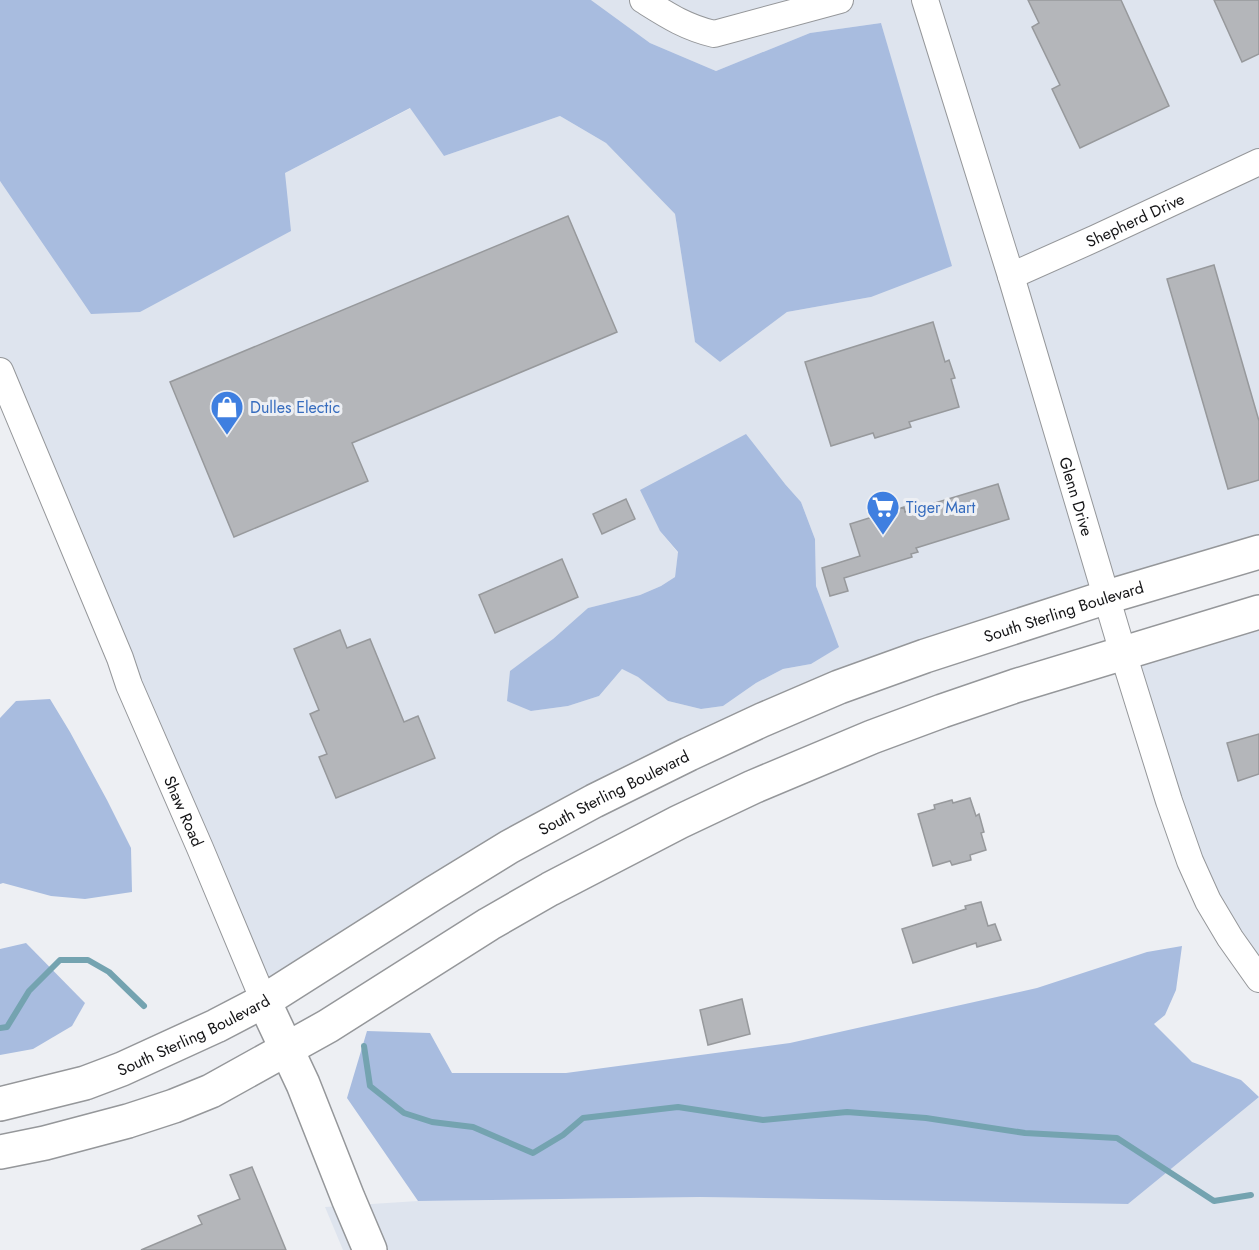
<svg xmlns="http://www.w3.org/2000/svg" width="1259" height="1250" font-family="Jost,sans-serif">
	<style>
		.built { fill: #dee4ee; fill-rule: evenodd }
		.forest { fill: #a8bcdf }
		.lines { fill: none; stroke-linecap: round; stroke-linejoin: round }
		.stream { stroke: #74a3b0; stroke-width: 6 }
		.building { fill: #b4b6ba; stroke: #97999c; stroke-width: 1.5 }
		.minor-casing { stroke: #95979a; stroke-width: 28 }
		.major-casing { stroke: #95979a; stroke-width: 36 }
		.minor { stroke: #fff; stroke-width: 26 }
		.major { stroke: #fff; stroke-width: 33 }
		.labels { text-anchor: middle; stroke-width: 6; stroke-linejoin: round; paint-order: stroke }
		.street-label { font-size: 16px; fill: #131315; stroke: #edeff3 }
		.shop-label { font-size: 16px; fill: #366cbe; stroke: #edeff3; text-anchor: start }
	</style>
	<rect width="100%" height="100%" fill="#edeff3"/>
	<g class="built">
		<path d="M 591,0 L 1259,0 L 1259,552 L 762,720 L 264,1001 L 0,371 L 0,181 L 11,196 L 285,173 L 411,108 L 444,156 L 560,116 L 606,143 L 675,214 L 695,341 L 720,362 L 787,312 L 871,297 L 906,113 L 881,23 L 810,33 L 716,71 L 650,43 ZM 785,484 L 801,502 L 815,539 L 816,586 L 838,647 L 811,664 L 783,669 L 756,683 L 723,706 L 701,709 L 668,701 L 638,677 L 622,669 L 599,696 L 568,706 L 531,711 L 553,639 L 588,608 L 640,595 L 661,586 L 675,577 L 678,553 L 660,531 Z"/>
		<path d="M 1259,612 L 1259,979 L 1230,938 L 1123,653 Z"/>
		<path d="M 1259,1097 L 1259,1250 L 343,1250 L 325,1207 L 418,1201 L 700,1197 L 1128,1204 Z"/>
	</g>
	<g class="forest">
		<path d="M 0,0 L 591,0 L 650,43 L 716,71 L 810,33 L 881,23 L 952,266 L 871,297 L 787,312 L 720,362 L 695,342 L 675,214 L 606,143 L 560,116 L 444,156 L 410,108 L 285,173 L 291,231 L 140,312 L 91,314 L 0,181 Z"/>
		<path d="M 746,434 L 785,484 L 801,502 L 815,539 L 816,586 L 839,647 L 811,664 L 783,669 L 756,683 L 723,706 L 701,709 L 668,701 L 638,677 L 622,669 L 599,696 L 568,706 L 531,711 L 507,701 L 510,671 L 553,639 L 588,608 L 640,595 L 661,586 L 675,577 L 678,552 L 660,531 L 640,490 Z"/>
		<path d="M 50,699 L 70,732 L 107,800 L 131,848 L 132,892 L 85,899 L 51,896 L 3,883 L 0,884 L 0,718 L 16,701 Z"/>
		<path d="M 26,943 L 85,1003 L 72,1026 L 33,1049 L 0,1055 L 0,949 Z"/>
		<path d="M 1182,946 L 1176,990 L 1165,1015 L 1154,1024 L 1192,1062 L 1241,1080 L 1259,1097 L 1128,1204 L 700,1197 L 418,1201 L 347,1098 L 367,1031 L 430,1033 L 452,1073 L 566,1073 L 790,1043 L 1037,988 L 1147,952 Z"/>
	</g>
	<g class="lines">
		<g class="stream">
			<path d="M 0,1028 L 7,1027 L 29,991 L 60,960 L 88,960 L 109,972 L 144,1006"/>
			<path d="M 364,1046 L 370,1086 L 404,1113 L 432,1122 L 473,1127 L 533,1153 L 563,1135 L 583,1118 L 678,1107 L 763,1120 L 847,1112 L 926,1118 L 1025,1133 L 1117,1138 L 1214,1201 L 1251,1195"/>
		</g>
	</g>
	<g class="building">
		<path d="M 1028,0 L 1121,0 L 1169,106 L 1080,148 L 1052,89 L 1060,85 L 1032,27 L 1039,23 Z"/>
		<path d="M 1214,0 L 1259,0 L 1259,54 L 1242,62 Z"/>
		<path d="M 568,216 L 617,332 L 352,443 L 368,481 L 234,537 L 170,382 Z"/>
		<path d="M 1214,265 L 1259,421 L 1259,480 L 1228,489 L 1167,279 Z"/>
		<path d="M 933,322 L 945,362 L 949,360 L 955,378 L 951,379 L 959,407 L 909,422 L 911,427 L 875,438 L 873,433 L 831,446 L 805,362 Z"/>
		<path d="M 998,484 L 1009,519 L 916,548 L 918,552 L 911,554 L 912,557 L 844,578 L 848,591 L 830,596 L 822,568 L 860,556 L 850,524 L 904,507 L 905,512 Z"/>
		<path d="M 626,499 L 635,519 L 602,534 L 593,514 Z"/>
		<path d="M 562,559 L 578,597 L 495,633 L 479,595 Z"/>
		<path d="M 340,630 L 347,648 L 370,639 L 404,722 L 418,716 L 435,758 L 336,798 L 319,757 L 327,754 L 310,714 L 319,710 L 294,649 Z"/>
		<path d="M 1259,734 L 1259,774 L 1238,781 L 1227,743 Z"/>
		<path d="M 970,798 L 976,816 L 979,814 L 984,832 L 981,833 L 986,850 L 970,855 L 971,860 L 952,865 L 950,861 L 933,866 L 918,814 L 935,809 L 934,805 L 952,800 L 953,803 Z"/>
		<path d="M 981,902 L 988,926 L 995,924 L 1001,940 L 977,947 L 976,943 L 913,963 L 902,929 L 966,909 L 965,906 Z"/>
		<path d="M 742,999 L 750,1034 L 708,1045 L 700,1010 Z"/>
		<path d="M 252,1167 L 286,1250 L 141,1250 L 202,1224 L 198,1216 L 240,1199 L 230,1175 Z"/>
	</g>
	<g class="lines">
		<g class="minor-casing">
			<g id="minor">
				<path d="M 643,0 C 667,15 685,27 714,34 L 840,0"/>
				<path id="s1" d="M 925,0 L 1011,276 L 1123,653 L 1169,801 L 1190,861 L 1208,901 L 1230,938 L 1259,979"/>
				<path id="s2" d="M 1011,276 L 1096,238 L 1259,162"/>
				<path id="s3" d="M 0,371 L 120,658 L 129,685 L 200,848 L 264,1001"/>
			</g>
		</g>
		<g class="major-casing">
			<g id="major">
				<path d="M 264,1001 L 303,1084 L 348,1198 L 370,1250"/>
				<path id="s4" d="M 0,1104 L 85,1083 L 122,1069 L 216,1026 L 264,1001 L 434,893 L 509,847 L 594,801 L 689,754 L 762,720 L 839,687 L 925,656 L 1107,597 L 1259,552"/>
				<path d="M 0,1152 L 45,1143 L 128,1121 L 174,1106 L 211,1091 L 328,1026 L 489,924 L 550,889 L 679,822 L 753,787 L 872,737 L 942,711 L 1015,686 L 1259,612"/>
			</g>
		</g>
		<use href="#minor" class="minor"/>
		<use href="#major" class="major"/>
	</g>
	<defs>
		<g id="shop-pin" transform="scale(1.725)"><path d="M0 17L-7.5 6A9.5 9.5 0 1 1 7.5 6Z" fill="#3f7fe0" stroke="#edeff3"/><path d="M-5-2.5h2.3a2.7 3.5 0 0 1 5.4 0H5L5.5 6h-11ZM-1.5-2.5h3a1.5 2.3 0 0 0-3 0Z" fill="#fff"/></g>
		<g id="supermarket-pin" transform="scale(1.725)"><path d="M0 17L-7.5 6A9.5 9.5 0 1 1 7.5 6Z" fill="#3f7fe0" stroke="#edeff3"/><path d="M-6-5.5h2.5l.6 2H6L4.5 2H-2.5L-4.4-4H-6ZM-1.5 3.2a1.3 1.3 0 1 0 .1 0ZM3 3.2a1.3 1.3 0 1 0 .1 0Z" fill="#fff"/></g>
	</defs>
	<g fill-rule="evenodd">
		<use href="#shop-pin" x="227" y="407"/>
		<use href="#supermarket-pin" x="883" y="507"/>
	</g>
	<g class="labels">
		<g class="street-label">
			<text dy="6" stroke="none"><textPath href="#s2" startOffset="136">Shepherd Drive</textPath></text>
			<text dy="6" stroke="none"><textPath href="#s1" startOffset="519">Glenn Drive</textPath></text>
			<text dy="6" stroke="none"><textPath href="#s4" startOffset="1178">South Sterling Boulevard</textPath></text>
			<text dy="6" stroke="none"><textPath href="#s4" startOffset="692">South Sterling Boulevard</textPath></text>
			<text dy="6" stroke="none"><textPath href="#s3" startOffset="477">Shaw Road</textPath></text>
			<text dy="6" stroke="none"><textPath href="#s4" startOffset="206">South Sterling Boulevard</textPath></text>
		</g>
		<g class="shop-label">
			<text x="250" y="413">Dulles Electic</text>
			<text x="906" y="513">Tiger Mart</text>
		</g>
	</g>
</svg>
